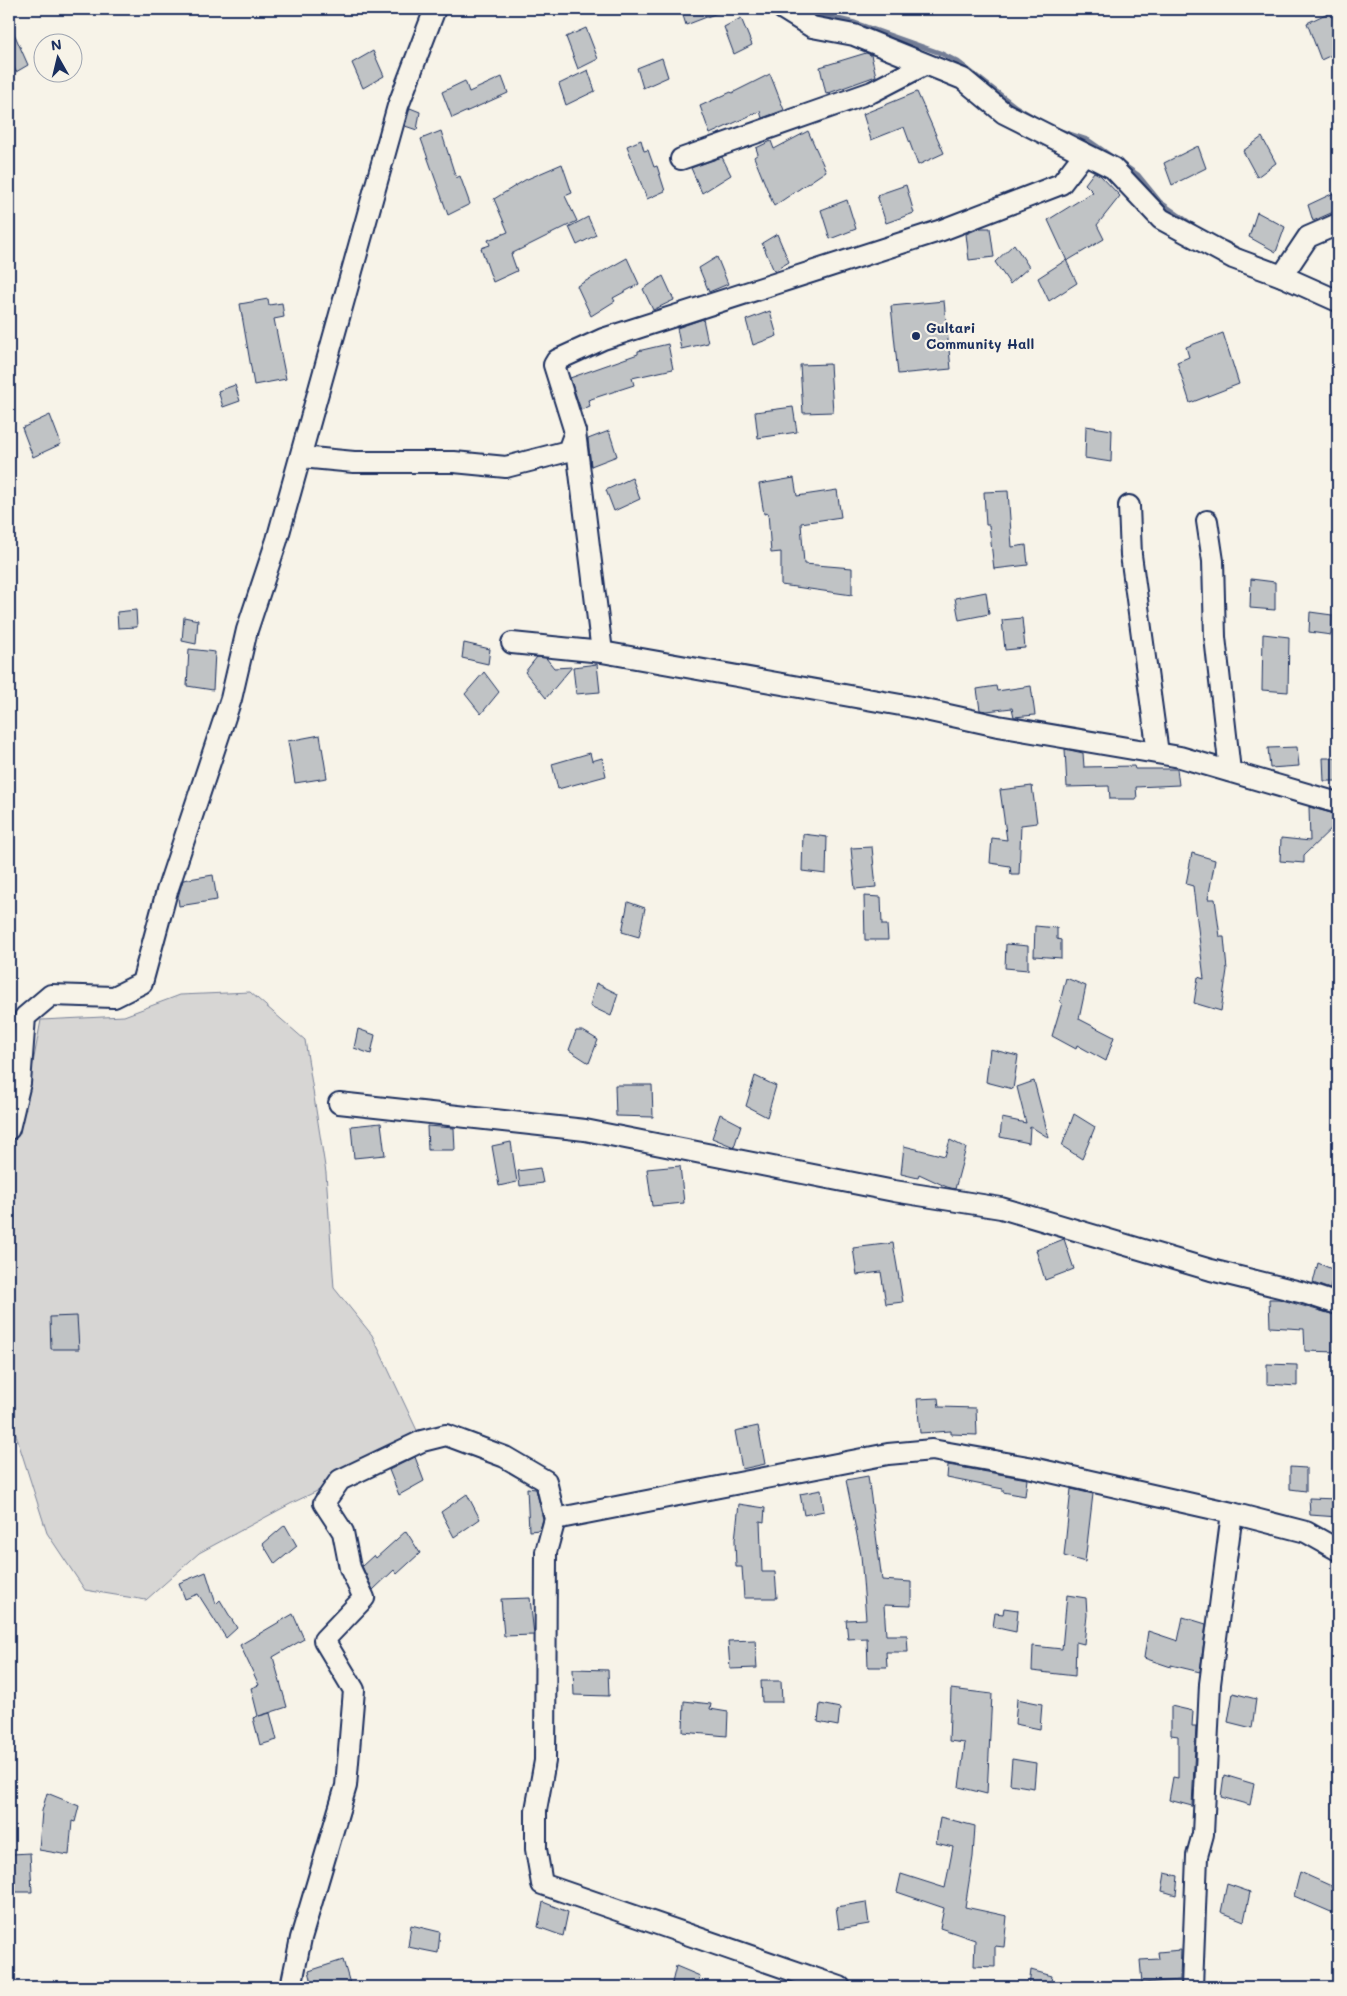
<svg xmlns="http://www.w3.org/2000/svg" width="1347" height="1996" font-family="Mali,sans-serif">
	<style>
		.green { fill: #d7d6d4; stroke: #798299 }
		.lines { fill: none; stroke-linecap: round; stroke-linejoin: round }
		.stream { stroke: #727c95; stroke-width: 5 }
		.building { fill: #c0c3c5; stroke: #1b2f5e }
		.minor-casing { stroke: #1b2f5e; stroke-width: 24 }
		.minor { stroke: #f7f3e8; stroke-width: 20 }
		.poi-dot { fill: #1b2f5e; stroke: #f7f3e8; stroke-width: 2 }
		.labels { text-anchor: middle; stroke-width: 4.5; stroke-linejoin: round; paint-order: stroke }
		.poi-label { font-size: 14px; font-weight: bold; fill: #1b2f5e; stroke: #f7f3e8; text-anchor: start }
	</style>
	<rect width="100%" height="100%" fill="#f7f3e8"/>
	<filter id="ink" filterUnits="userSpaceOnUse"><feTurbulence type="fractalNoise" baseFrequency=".02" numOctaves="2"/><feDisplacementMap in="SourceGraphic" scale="10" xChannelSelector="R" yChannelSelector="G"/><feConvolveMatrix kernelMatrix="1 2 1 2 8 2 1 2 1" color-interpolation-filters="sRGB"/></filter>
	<g filter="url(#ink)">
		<path class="green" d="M 250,992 L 305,1040 L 326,1173 L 334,1288 L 372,1335 L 422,1441 L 292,1503 L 199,1553 L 146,1600 L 85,1590 L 47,1533 L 9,1413 L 9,1150 L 23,1117 L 41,1020 L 124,1016 L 180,995 Z"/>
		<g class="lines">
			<g class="stream">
				<path d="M 801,10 L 855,23 L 940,53 L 958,62 L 1016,107 L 1033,117"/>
				<path d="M 1058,130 L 1088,140 L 1138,175 L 1160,202 L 1194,226"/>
				<path d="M 1226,243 L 1243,252"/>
			</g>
		</g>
		<g class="building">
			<path d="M 681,9 L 724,9 L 725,10 L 686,25 Z"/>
			<path d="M 1336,9 L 1338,9 L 1338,52 L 1321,60 L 1307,23 Z"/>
			<path d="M 741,18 L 752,45 L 734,54 L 724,27 Z"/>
			<path d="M 9,22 L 28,65 L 16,72 L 13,65 L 9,68 Z"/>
			<path d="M 586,28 L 598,59 L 578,69 L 566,37 Z"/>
			<path d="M 373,51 L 384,76 L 363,88 L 352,63 Z"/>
			<path d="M 866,53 L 871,55 L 876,76 L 826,94 L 820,67 Z"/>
			<path d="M 662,58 L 668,77 L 643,88 L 637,68 Z"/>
			<path d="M 588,70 L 595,91 L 566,105 L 559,84 Z"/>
			<path d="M 770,74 L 784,110 L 762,118 L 760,111 L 710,134 L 700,106 L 731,92 L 732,93 Z"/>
			<path d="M 502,77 L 508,93 L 452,118 L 442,92 L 465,81 L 469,92 Z"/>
			<path d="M 917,92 L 944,153 L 918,165 L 904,127 L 871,140 L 863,114 Z"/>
			<path d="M 410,108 L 420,112 L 417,130 L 405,126 Z"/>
			<path d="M 441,131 L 456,178 L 460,176 L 470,204 L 448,215 L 421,139 Z"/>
			<path d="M 808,131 L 826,171 L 774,206 L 754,157 L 758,154 L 756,148 L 771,141 L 774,149 Z"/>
			<path d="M 1262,137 L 1276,163 L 1257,177 L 1243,151 Z"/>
			<path d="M 641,140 L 644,151 L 648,150 L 654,167 L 657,166 L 665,191 L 647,199 L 627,146 Z"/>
			<path d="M 1198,146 L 1206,168 L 1172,185 L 1164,163 Z"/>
			<path d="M 722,157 L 731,175 L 702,193 L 691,168 Z"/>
			<path d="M 562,164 L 572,193 L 565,196 L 577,221 L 511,254 L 517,271 L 493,282 L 481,248 L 490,245 L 488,240 L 508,232 L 494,199 L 525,180 Z"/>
			<path d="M 1094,172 L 1100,175 L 1120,196 L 1097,225 L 1104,239 L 1067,261 L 1048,220 L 1093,192 L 1085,184 Z"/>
			<path d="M 906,185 L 914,213 L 886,223 L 877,195 Z"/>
			<path d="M 1338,191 L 1338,210 L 1313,221 L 1308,205 Z"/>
			<path d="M 847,200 L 856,229 L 830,239 L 821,210 Z"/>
			<path d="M 1257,212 L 1285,227 L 1276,252 L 1249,237 Z"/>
			<path d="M 588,217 L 596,235 L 577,245 L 569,227 Z"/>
			<path d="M 980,228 L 990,228 L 994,257 L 969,260 L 966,234 Z"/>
			<path d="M 777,234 L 789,262 L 774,271 L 762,243 Z"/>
			<path d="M 1014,244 L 1029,267 L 1010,284 L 995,262 Z"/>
			<path d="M 717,257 L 728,284 L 709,292 L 699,268 Z"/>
			<path d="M 627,258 L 639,284 L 613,298 L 615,301 L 591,316 L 577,286 Z"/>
			<path d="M 1066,260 L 1077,283 L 1049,301 L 1038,278 Z"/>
			<path d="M 663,276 L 674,300 L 653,310 L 643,289 Z"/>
			<path d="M 268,299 L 269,305 L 282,303 L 284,317 L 274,319 L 286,379 L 254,385 L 240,304 Z"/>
			<path d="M 944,301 L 951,369 L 898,374 L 891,306 Z"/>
			<path d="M 770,311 L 777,336 L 753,345 L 746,320 Z"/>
			<path d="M 703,319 L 708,343 L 681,349 L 677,328 Z"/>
			<path d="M 1223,333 L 1239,384 L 1190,403 L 1177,362 L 1189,357 L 1186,347 Z"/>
			<path d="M 668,344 L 673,369 L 632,378 L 634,385 L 588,400 L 590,406 L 581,410 L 570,378 L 638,354 L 638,351 Z"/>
			<path d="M 830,364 L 833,412 L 803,413 L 800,365 Z"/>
			<path d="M 235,385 L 240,401 L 223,407 L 218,391 Z"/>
			<path d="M 793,407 L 797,432 L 758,438 L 755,412 Z"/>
			<path d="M 50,415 L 61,444 L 33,457 L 22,428 Z"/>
			<path d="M 1086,426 L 1112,430 L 1111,462 L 1085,458 Z"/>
			<path d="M 609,431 L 617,456 L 591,466 L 588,439 Z"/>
			<path d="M 632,478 L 640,499 L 614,511 L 606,490 Z"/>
			<path d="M 794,478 L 797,496 L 837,490 L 841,517 L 801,523 L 804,564 L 852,568 L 852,595 L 781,585 L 781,552 L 771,553 L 768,513 L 764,514 L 759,484 Z"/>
			<path d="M 1008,491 L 1012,547 L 1026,545 L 1028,565 L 994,569 L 989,525 L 986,525 L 984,492 Z"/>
			<path d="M 1251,579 L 1275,582 L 1275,610 L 1250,608 Z"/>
			<path d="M 986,592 L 989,614 L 959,620 L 955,598 Z"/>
			<path d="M 136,610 L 137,627 L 118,628 L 117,612 Z"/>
			<path d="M 1310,612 L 1332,615 L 1331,635 L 1309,632 Z"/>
			<path d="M 184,617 L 198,620 L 196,644 L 182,641 Z"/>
			<path d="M 1022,618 L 1025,648 L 1005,650 L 1002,620 Z"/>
			<path d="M 1263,634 L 1289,637 L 1288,692 L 1262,690 Z"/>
			<path d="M 464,643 L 490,649 L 488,664 L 462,658 Z"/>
			<path d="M 189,649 L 215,652 L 213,690 L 187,686 Z"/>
			<path d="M 537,657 L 546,658 L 554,668 L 572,667 L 546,698 L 525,672 Z"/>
			<path d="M 597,664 L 600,692 L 576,694 L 573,667 Z"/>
			<path d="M 484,672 L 499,692 L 481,714 L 465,694 Z"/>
			<path d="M 996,686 L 997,691 L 1031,686 L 1035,715 L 1014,717 L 1012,708 L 987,711 L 980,710 L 977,689 Z"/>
			<path d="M 320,735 L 327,778 L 295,783 L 288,741 Z"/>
			<path d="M 1297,747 L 1299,766 L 1270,768 L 1268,748 Z"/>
			<path d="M 1065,749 L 1083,753 L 1084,767 L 1134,766 L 1135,769 L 1177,769 L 1179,785 L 1136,787 L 1137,799 L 1110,799 L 1109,786 L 1067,787 Z"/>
			<path d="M 590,753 L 592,761 L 602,758 L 606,776 L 558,789 L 552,764 Z"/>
			<path d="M 1323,758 L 1338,758 L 1338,781 L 1324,781 Z"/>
			<path d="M 1032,786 L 1037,823 L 1021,825 L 1019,875 L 1011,875 L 1010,866 L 990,863 L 992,838 L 1007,840 L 1000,790 Z"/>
			<path d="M 1309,807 L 1338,815 L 1338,822 L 1304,855 L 1304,863 L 1280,861 L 1281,838 L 1310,841 Z"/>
			<path d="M 803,834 L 827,837 L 826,874 L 802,871 Z"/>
			<path d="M 872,847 L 876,887 L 855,889 L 851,848 Z"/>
			<path d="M 1192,853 L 1215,860 L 1208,899 L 1215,899 L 1220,937 L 1224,937 L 1227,970 L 1221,1011 L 1194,1003 L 1198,977 L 1204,979 L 1193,886 L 1186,884 Z"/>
			<path d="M 213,875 L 217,900 L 179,906 L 178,897 L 183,880 Z"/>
			<path d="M 864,896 L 881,897 L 882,925 L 887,925 L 888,940 L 865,940 Z"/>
			<path d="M 628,902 L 645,908 L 639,937 L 622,932 Z"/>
			<path d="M 1035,926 L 1057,928 L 1057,939 L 1061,940 L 1061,958 L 1034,956 Z"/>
			<path d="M 1006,944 L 1028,946 L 1028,970 L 1005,968 Z"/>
			<path d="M 1066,978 L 1086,986 L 1079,1019 L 1114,1037 L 1106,1061 L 1077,1045 L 1076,1049 L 1052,1036 L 1062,1003 L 1060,1002 Z"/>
			<path d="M 596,983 L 618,994 L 611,1016 L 590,1006 Z"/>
			<path d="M 358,1029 L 375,1035 L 371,1054 L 354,1048 Z"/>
			<path d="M 576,1031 L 583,1031 L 598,1040 L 589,1063 L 569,1050 Z"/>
			<path d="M 990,1049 L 1018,1056 L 1013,1089 L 986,1082 Z"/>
			<path d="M 755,1076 L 776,1086 L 767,1117 L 746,1106 Z"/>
			<path d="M 1034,1081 L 1049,1138 L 1030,1126 L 1029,1143 L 1000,1137 L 1002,1118 L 1026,1123 L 1017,1087 Z"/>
			<path d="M 615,1085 L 652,1085 L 653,1117 L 616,1116 Z"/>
			<path d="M 720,1114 L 741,1125 L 734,1147 L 712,1138 Z"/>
			<path d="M 1074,1114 L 1095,1127 L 1082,1159 L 1062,1146 Z"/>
			<path d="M 381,1123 L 385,1155 L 354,1158 L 351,1126 Z"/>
			<path d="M 427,1126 L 454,1128 L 455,1150 L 428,1150 Z"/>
			<path d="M 950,1140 L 966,1148 L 955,1189 L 947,1187 L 919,1174 L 918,1178 L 901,1174 L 904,1146 L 945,1156 Z"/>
			<path d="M 511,1142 L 517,1182 L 499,1186 L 492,1146 Z"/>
			<path d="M 680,1166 L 684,1203 L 652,1206 L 647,1169 Z"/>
			<path d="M 540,1168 L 543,1183 L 520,1186 L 518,1171 Z"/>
			<path d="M 1064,1239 L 1074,1269 L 1045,1280 L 1036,1250 Z"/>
			<path d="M 893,1243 L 903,1302 L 886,1304 L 881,1272 L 857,1275 L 853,1248 Z"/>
			<path d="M 1318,1263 L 1334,1270 L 1330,1289 L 1313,1283 Z"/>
			<path d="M 1269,1299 L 1279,1299 L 1338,1316 L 1338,1352 L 1305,1351 L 1304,1329 L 1270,1327 Z"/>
			<path d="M 77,1316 L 79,1349 L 51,1349 L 50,1317 Z"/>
			<path d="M 1267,1364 L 1297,1365 L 1297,1386 L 1267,1384 Z"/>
			<path d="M 938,1398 L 939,1407 L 976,1408 L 977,1435 L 951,1434 L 951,1431 L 920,1433 L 917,1399 Z"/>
			<path d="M 758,1426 L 765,1464 L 742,1469 L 735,1431 Z"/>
			<path d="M 415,1457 L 424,1481 L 399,1495 L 389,1470 Z"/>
			<path d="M 948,1465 L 1027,1479 L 1025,1496 L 1003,1492 L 1003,1489 L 947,1478 Z"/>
			<path d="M 1290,1467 L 1306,1468 L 1306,1491 L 1290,1489 Z"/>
			<path d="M 868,1476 L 882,1580 L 911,1582 L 911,1606 L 884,1605 L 886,1635 L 907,1635 L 908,1652 L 886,1652 L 887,1667 L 868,1667 L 867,1638 L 848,1639 L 846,1620 L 866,1619 L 861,1555 L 846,1480 Z"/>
			<path d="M 527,1488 L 536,1489 L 543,1519 L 540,1530 L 529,1531 Z"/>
			<path d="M 1071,1489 L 1093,1494 L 1085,1562 L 1064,1556 Z"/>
			<path d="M 821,1490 L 824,1511 L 804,1515 L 800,1494 Z"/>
			<path d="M 467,1494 L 480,1519 L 454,1537 L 441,1512 Z"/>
			<path d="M 1309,1498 L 1338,1499 L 1338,1517 L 1310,1515 Z"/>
			<path d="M 739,1504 L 765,1508 L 764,1522 L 760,1521 L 762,1572 L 775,1572 L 777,1598 L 744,1598 L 742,1567 L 736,1567 L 735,1540 Z"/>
			<path d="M 285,1525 L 297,1546 L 275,1564 L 263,1544 Z"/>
			<path d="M 406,1531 L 420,1553 L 397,1574 L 394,1570 L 373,1590 L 362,1566 L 374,1555 L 376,1558 Z"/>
			<path d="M 206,1572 L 216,1604 L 220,1600 L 237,1628 L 226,1638 L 198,1594 L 185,1599 L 179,1583 Z"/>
			<path d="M 1067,1595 L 1086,1598 L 1087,1615 L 1084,1644 L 1076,1642 L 1075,1676 L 1032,1671 L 1033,1646 L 1062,1649 Z"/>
			<path d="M 530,1598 L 534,1635 L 504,1636 L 501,1599 Z"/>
			<path d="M 1004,1608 L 1018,1610 L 1016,1632 L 993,1627 L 995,1613 L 1003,1614 Z"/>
			<path d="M 293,1614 L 304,1639 L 273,1657 L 287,1707 L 259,1716 L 270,1713 L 277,1740 L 260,1745 L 253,1718 L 258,1716 L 251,1688 L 259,1685 L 240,1645 Z"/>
			<path d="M 1183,1617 L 1206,1624 L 1200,1672 L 1171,1665 L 1171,1667 L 1144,1658 L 1148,1631 L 1178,1641 Z"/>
			<path d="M 755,1640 L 757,1668 L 730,1669 L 728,1641 Z"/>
			<path d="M 573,1669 L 608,1670 L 609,1696 L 574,1695 Z"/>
			<path d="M 761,1681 L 781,1681 L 782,1702 L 762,1702 Z"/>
			<path d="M 951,1689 L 992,1694 L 987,1794 L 959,1787 L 965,1743 L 949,1741 Z"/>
			<path d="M 1233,1693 L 1256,1699 L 1252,1728 L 1228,1722 Z"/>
			<path d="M 1017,1699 L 1042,1704 L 1040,1729 L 1015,1724 Z"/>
			<path d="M 684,1701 L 711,1704 L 710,1709 L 728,1712 L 727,1736 L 683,1732 Z"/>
			<path d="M 820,1704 L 840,1708 L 838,1726 L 818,1722 Z"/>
			<path d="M 1171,1706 L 1193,1711 L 1192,1726 L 1196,1726 L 1192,1806 L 1169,1800 L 1173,1777 L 1178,1778 L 1178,1736 L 1171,1735 Z"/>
			<path d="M 1012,1759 L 1036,1763 L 1034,1788 L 1010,1784 Z"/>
			<path d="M 1224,1775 L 1254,1784 L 1250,1805 L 1221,1797 Z"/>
			<path d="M 47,1793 L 79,1806 L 75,1822 L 72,1821 L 69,1855 L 39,1850 L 42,1811 Z"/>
			<path d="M 940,1817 L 975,1826 L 973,1857 L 965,1907 L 1007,1916 L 1004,1947 L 995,1946 L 995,1967 L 974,1966 L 975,1940 L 940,1928 L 944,1908 L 897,1892 L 901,1874 L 945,1888 L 953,1847 L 936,1843 Z"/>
			<path d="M 30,1853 L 32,1892 L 15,1892 L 12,1854 Z"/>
			<path d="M 1300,1872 L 1338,1889 L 1338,1915 L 1294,1896 Z"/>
			<path d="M 1165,1873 L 1178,1876 L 1176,1895 L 1162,1891 Z"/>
			<path d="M 1227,1884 L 1250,1892 L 1244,1921 L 1221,1912 Z"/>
			<path d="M 543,1902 L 568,1912 L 563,1936 L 538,1927 Z"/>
			<path d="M 866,1902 L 869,1924 L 839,1929 L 836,1907 Z"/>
			<path d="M 411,1925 L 440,1932 L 438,1953 L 408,1947 Z"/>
			<path d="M 1181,1950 L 1180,1980 L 1142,1983 L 1140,1960 L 1159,1959 L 1158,1952 Z"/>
			<path d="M 343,1960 L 351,1987 L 313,1987 L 309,1971 Z"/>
			<path d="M 676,1966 L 700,1976 L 697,1987 L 671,1987 Z"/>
			<path d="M 1031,1970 L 1052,1976 L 1050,1987 L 1029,1987 Z"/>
		</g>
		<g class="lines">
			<g class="minor-casing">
				<g id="minor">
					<path d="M 783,9 L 812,27 L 854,35 L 963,79 L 1004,113 L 1113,168 L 1161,219 L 1233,258 L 1282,276 L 1338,301"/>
					<path d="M 681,159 L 872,92 L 924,65"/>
					<path d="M 1282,276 L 1308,237 L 1338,224"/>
					<path d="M 301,457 L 354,462 L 454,462 L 506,467 L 568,451 L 575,432"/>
					<path d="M 1129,506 L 1131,555 L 1158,753"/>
					<path d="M 1207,521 L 1213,561 L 1215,637 L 1230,771"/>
					<path d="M 512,643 L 602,652 L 912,707 L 998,726 L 1180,757 L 1338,803"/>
					<path d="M 602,652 L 575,432 L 554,365 L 557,360 L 603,339 L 942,230 L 1061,184 L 1084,154"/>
					<path d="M 339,1103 L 585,1130 L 894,1191 L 1001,1208 L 1211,1270 L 1304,1293 L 1338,1304"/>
					<path d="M 9,1129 L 20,1083 L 25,1017 L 51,995 L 114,997 L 142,983 L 167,891 L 231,699 L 247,630 L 277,540 L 398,106 L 435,9"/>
					<path d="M 555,1519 L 888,1454 L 932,1450 L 1028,1467 L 1232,1513 L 1306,1532 L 1338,1550"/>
					<path d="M 291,1987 L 301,1938 L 346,1786 L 354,1690 L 324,1640 L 364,1598 L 350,1568 L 343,1532 L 324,1503 L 340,1480 L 422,1441 L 446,1435 L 505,1457 L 546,1481 L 555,1519 L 546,1552 L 545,1761 L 536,1810 L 536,1849 L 542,1884 L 840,1987"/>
					<path d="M 1192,1987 L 1197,1856 L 1203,1834 L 1210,1684 L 1232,1513"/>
				</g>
			</g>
			<use href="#minor" class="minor"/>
		</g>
	</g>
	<circle class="poi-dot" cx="916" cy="336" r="5"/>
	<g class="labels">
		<g class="poi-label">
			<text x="926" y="333">Gultari<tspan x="926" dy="16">Community Hall</tspan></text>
		</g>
	</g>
	<rect width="1347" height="1996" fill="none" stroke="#f7f3e8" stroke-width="30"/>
	<rect x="15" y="15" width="1317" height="1966" fill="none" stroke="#1b2f5e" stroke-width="2" filter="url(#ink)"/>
	<g transform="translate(58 58) rotate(352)"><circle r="24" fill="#f7f3e8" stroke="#9fa5b1"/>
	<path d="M0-4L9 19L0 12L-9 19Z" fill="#1b2f5e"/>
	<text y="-8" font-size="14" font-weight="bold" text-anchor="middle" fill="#1b2f5e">N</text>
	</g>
</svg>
